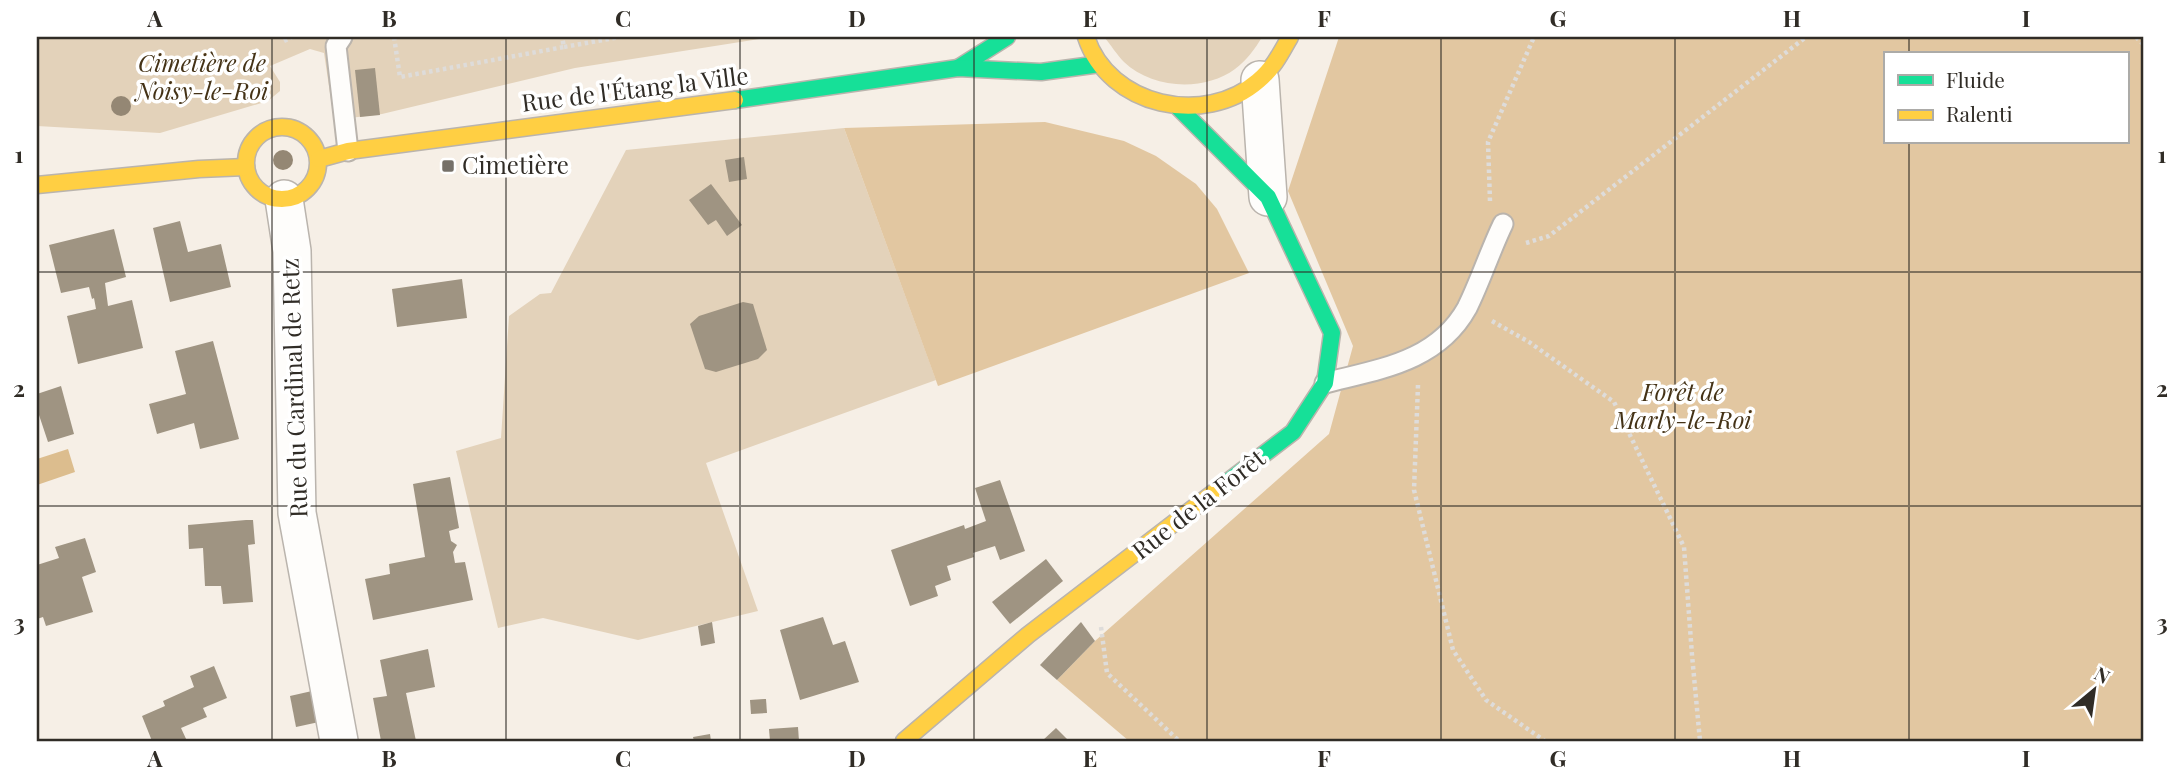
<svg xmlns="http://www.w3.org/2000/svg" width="2181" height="778" font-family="'Playfair Display',serif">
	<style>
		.green { fill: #e3d2ba }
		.forest { fill: #e2c7a1; fill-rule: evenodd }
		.water { fill: #dcbd8e }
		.building { fill: #9f9482 }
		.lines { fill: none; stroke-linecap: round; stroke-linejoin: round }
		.lane-casing { stroke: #bab4ad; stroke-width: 23 }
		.street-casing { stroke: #bab4ad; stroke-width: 40 }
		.fast-casing { stroke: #bab4ad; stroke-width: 19 }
		.slow-casing { stroke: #bab4ad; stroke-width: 19 }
		.path { stroke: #dedcda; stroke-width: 4.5; stroke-dasharray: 3.5 3.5; stroke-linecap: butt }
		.lane { stroke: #fefdfb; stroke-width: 19 }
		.street { stroke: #fefdfb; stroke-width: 37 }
		.fast { stroke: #16e098; stroke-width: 16 }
		.slow { stroke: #ffcf43; stroke-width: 16 }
		.tree { fill: #948774 }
		.grid { fill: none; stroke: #302c26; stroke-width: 2; stroke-opacity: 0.55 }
		.poi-dot { fill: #757069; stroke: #fff; stroke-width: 2.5 }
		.labels { text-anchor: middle; stroke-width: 7; stroke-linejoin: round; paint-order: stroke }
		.park-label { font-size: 24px; font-style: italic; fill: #443216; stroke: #fff }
		.street-label { font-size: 24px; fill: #302c26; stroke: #fff }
		.poi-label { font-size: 24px; fill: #302c26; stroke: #fff; text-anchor: start }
		.neatline { fill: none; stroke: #302c26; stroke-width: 2.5 }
		.grid-label { font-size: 23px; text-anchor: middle; font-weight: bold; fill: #302c26 }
	</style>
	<rect width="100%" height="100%" fill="#f6efe6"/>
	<g class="green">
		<path d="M 37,37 L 772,37 L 575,68 L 382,114 L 334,120 L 324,53 L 310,49 L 270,66 L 280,82 L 280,91 L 268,101 L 160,133 L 37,126 Z"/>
		<path d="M 1104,37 L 1262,37 C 1255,49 1246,61 1235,69 C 1204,92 1152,89 1124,62 C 1117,55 1111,45 1104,37 Z"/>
		<path d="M 844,128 L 936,380 L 706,463 L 758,611 L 638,640 L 543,618 L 498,628 L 456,451 L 501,438 L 509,316 L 540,294 L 551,293 L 626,150 Z"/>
	</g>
	<g class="forest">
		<path d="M 1339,37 L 2144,37 L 2144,741 L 1129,741 L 1057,680 L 1095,641 L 1329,434 L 1353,346 L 1288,191 ZM 1885,54 L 2127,54 L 2127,142 L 1885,142 Z"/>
		<path d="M 1045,122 L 1124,141 L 1156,156 L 1196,184 L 1217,209 L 1249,273 L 938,386 L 844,128 Z"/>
	</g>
	<path class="water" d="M 68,449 L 75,472 L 37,485 L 37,459 Z"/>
	<g class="building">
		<path d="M 375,68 L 380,115 L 360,117 L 355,70 Z"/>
		<path d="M 744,157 L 747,179 L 729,182 L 725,160 Z"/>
		<path d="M 711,184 L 742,225 L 727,236 L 716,220 L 708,225 L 689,200 Z"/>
		<path d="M 180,221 L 188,252 L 221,244 L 231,287 L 170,302 L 153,228 Z"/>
		<path d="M 114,229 L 126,277 L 105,283 L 108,306 L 132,300 L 143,348 L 78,364 L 67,316 L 96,309 L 94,298 L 92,299 L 89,287 L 61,293 L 49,245 Z"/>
		<path d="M 462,279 L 467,318 L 397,327 L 392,289 Z"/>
		<path d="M 743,302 L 753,304 L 767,350 L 758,359 L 716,372 L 705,369 L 690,324 L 699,316 Z"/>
		<path d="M 213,341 L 239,439 L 200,449 L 194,423 L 157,434 L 149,404 L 186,394 L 175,351 Z"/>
		<path d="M 61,386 L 74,434 L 48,442 L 37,409 L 37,394 Z"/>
		<path d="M 450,477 L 459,528 L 449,531 L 451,541 L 457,545 L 453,552 L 455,563 L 465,562 L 473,600 L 373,620 L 365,579 L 390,574 L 389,564 L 425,557 L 413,484 Z"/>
		<path d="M 1000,480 L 1025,551 L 1000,560 L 995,546 L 973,553 L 974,557 L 947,566 L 951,580 L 935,586 L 938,596 L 910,606 L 891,550 L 964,525 L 965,529 L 986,521 L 975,488 Z"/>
		<path d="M 246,520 L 253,520 L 255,544 L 248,545 L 253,602 L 223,604 L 221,586 L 205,586 L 203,548 L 189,549 L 188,525 Z"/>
		<path d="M 85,538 L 96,572 L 82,577 L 93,612 L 46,626 L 43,617 L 37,619 L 37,565 L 59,558 L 55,547 Z"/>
		<path d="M 1046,559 L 1063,581 L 1010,624 L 992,602 Z"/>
		<path d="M 823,617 L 833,645 L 845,641 L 859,682 L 800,700 L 780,630 Z"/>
		<path d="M 712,622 L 715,643 L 701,646 L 698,626 Z"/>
		<path d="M 1081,622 L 1095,641 L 1057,680 L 1040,665 Z"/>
		<path d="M 428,649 L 435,687 L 406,693 L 416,741 L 381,741 L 373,698 L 387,696 L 380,660 Z"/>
		<path d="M 214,666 L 227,698 L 203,708 L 207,717 L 181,728 L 187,741 L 152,741 L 142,716 L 165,706 L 163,701 L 194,687 L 190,676 Z"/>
		<path d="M 312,691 L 319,722 L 296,727 L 290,696 Z"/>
		<path d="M 764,699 L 766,699 L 767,713 L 751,714 L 750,700 Z"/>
		<path d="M 798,727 L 799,741 L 770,741 L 769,729 Z"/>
		<path d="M 1056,728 L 1069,741 L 1042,741 Z"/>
		<path d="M 710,734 L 711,741 L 694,741 L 693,737 Z"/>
	</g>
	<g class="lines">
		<g class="lane-casing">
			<g id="lane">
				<path d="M 342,37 L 336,46 L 348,151"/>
				<path d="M 1325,383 C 1379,369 1437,362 1467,308 C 1480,282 1490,251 1503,224"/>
			</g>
		</g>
		<g class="street-casing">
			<g id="street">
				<path d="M 1260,80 L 1268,197"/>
				<path d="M 284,199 L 292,251 L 297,513 L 339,741"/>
			</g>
		</g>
		<g class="fast-casing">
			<g id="fast">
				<path d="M 958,68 L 1007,37"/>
				<path d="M 735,100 L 958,68 L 1041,72 L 1100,64"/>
				<path d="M 1178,107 L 1268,197 L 1332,333 L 1325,383 L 1293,432 L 1217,490"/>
			</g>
		</g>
		<g class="slow-casing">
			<g id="slow">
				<path d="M 1086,37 C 1109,107 1205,127 1258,81 C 1273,69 1281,53 1290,37"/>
				<circle cx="282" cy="163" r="36"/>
				<path d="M 319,159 L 348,151 L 735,100"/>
				<path d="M 37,185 L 199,169 L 246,167"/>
				<path d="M 904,741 L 1028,635 L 1217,490"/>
			</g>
		</g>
		<g class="path">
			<path d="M 394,37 L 400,77 L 564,47 L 562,37"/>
			<path d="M 2136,37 L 2144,45"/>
			<path d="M 284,41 L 292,37"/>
			<path d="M 564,47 L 620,37"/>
			<path d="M 1490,201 L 1488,142 L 1534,37"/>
			<path d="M 1526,243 L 1549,236 L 1806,37"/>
			<path d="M 1492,321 L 1529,342 L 1614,402 L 1684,547 L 1692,655 L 1700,741"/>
			<path d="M 1418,385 L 1414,490 L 1453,650 L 1486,700 L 1545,741"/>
			<path d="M 1101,627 L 1107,673 L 1179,741"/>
		</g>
		<use href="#lane" class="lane"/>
		<use href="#street" class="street"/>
		<use href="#fast" class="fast"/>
		<use href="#slow" class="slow"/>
	</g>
	<g class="tree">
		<circle cx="121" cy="106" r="10"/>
		<circle cx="283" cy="160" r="10"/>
	</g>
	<path class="grid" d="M 272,37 L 272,741M 506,37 L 506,741M 740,37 L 740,741M 974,37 L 974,741M 1207,37 L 1207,741M 1441,37 L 1441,741M 1675,37 L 1675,741M 1909,37 L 1909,54M 1909,142 L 1909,741M 37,272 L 2144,272M 37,506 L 2144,506"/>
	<rect class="poi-dot" x="441" y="159" width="14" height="14" rx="3.5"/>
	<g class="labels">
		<g class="park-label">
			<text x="202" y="72">Cimetière de<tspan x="202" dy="28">Noisy-le-Roi</tspan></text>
			<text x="1683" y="401">Forêt de<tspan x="1683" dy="28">Marly-le-Roi</tspan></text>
		</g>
		<g class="street-label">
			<text transform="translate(635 90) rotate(-7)" y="8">Rue de l'Étang la Ville</text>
			<text transform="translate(295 388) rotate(-92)" y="8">Rue du Cardinal de Retz</text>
			<text transform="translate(1199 505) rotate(-38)" y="8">Rue de la Forêt</text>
		</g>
		<g class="poi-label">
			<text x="462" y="174">Cimetière</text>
		</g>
	</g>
	<rect width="2181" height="778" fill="none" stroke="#ffffff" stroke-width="77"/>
	<rect x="1884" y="52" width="245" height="91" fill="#ffffff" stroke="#acaba8" stroke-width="2"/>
	<rect x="1898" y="75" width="35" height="10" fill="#16e098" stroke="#acaba8" stroke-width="2"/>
	<text x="1946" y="88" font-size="21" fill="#302c26">Fluide</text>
	<rect x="1898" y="110" width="35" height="10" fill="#ffcf43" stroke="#acaba8" stroke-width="2"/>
	<text x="1946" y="122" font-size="21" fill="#302c26">Ralenti</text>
	<g transform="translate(2094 690) rotate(29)" stroke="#ffffff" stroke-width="5" paint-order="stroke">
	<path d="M0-5L12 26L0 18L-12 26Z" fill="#302c26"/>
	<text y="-10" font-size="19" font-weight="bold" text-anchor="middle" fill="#302c26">N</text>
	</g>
	<rect x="38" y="38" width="2104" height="702" class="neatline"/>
	<g class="grid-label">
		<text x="155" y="27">A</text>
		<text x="389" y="27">B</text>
		<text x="623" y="27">C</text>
		<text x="857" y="27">D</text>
		<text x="1090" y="27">E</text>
		<text x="1324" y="27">F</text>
		<text x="1558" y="27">G</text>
		<text x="1792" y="27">H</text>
		<text x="2026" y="27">I</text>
		<text x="19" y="163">1</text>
		<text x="2162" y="163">1</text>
		<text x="19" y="397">2</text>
		<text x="2162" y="397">2</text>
		<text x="19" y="631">3</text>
		<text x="2162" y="631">3</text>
		<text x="155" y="767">A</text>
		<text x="389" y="767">B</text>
		<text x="623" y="767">C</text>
		<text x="857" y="767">D</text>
		<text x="1090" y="767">E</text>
		<text x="1324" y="767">F</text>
		<text x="1558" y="767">G</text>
		<text x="1792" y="767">H</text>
		<text x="2026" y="767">I</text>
	</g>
</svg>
